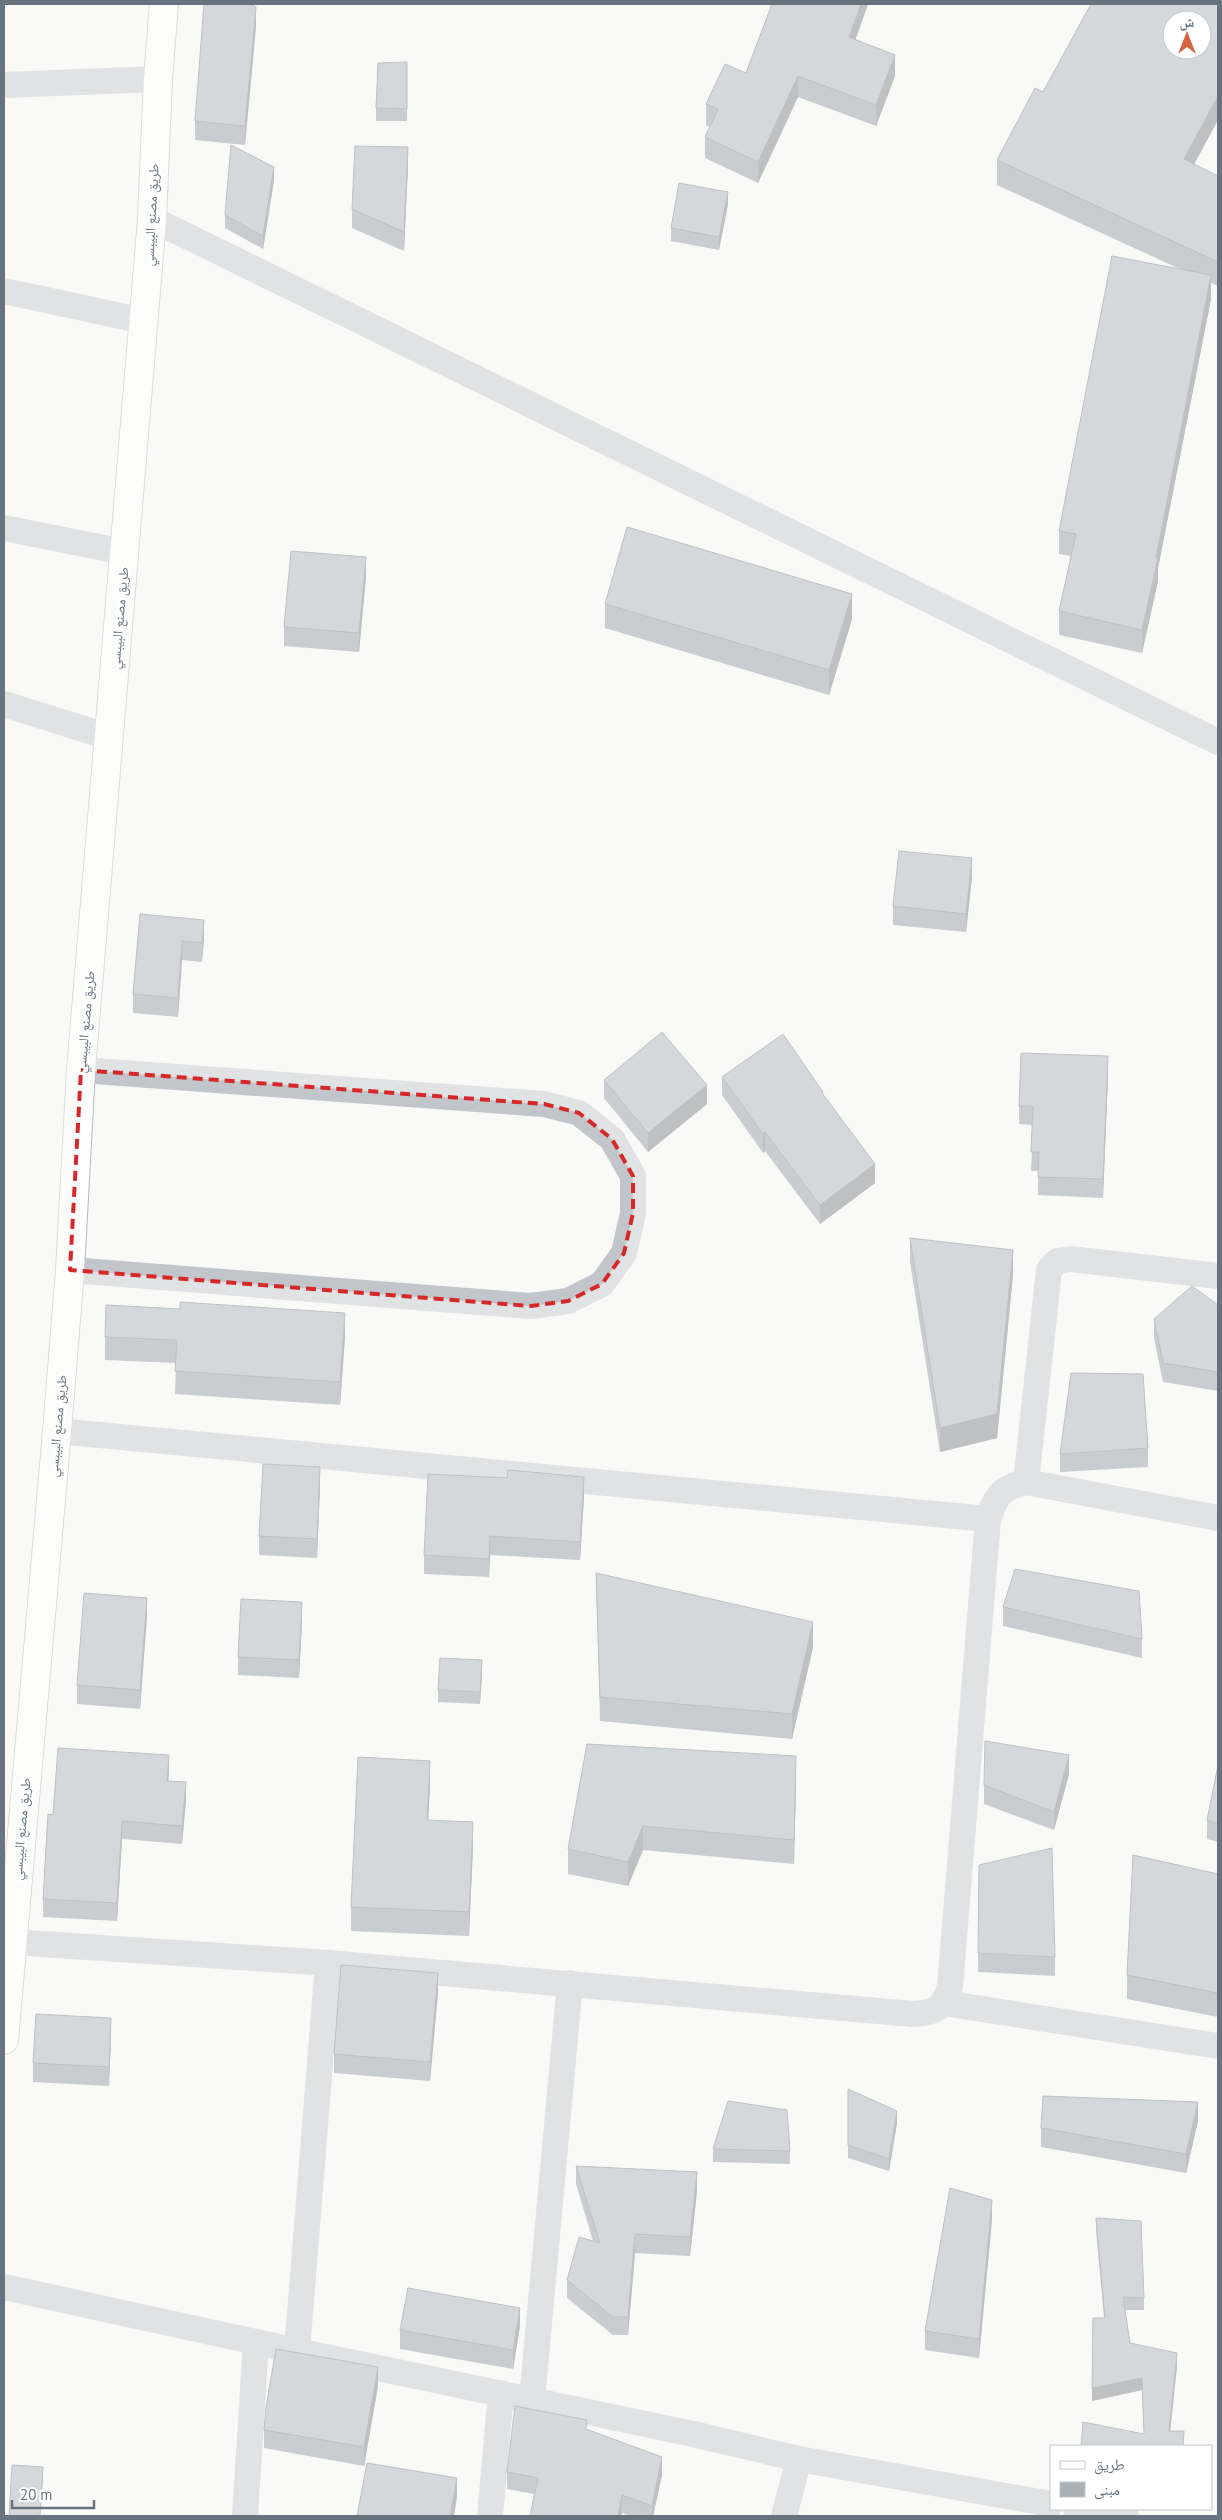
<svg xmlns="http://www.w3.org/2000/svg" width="1222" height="2520" font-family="'PT Sans','Noto Naskh Arabic',sans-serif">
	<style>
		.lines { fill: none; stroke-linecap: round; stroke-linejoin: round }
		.secondary-casing { stroke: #b4b9be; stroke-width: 30 }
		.street { stroke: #c2c5c9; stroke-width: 26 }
		.secondary { stroke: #fff; stroke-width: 28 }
		.wall { fill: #91979d }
		.shaded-wall { fill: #767b7f }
		.building { fill: #a9b0b6; stroke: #767b7f; fill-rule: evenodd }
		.marked { fill: none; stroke: #d62828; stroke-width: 4; stroke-dasharray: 10 6; stroke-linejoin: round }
		.labels { text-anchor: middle; stroke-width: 5; stroke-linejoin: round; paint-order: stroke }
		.street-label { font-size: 14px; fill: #677480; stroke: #fff }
	</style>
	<rect width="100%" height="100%" fill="#f9f9f8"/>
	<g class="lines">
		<g class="secondary-casing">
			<path id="secondary" d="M 4,2040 L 57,1431 L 70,1270 L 81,1070 L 152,219 L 158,79 L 164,4"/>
		</g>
		<g class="street">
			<path d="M 4,85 L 158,79"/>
			<path d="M 152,219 L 1218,742"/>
			<path d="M 4,291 L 144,321"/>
			<path d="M 4,528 L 124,552"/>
			<path d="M 4,704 L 109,737"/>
			<path d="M 70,1270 L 531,1306 L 568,1301 L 602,1284 L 624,1253 L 633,1213 L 633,1176 L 612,1139 L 579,1113 L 544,1104 L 81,1070"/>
			<path d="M 57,1431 L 988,1519"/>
			<path d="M 1026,1482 L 1049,1270 L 1057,1261 L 1071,1259 L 1218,1276"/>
			<path d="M 12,1942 L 328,1963 L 913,2014 C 937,2012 942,2009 950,1987 L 988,1519 C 997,1495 1000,1488 1026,1482 L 1218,1518"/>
			<path d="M 944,2003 L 1218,2046"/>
			<path d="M 4,2287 L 297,2351 L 693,2434 L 799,2459 L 1051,2504"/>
			<path d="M 297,2351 L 328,1963"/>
			<path d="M 532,2400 L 570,1983"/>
			<path d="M 1076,2509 L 1126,2516"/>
			<path d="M 245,2516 L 256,2342"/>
			<path d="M 490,2516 L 501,2393"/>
			<path d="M 784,2516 L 799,2459"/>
		</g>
		<use href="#secondary" class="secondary"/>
	</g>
	<g class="wall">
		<path d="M 772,4 L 868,4 L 855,40 L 895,76 L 876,126 L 798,97 L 758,183 L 705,158 L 705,137 L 709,127 L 706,125 L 706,104 L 746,73 Z"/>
		<path d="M 1218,4 L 1218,120 L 1194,164 L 1218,176 L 1218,286 L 1211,283 L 1211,299 L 1158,568 L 1158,581 L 1142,653 L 1059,635 L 1059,611 L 1071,556 L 1059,554 L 1059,531 L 1182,270 L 997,185 L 997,160 L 1043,92 Z"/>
		<path d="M 256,26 L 245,145 L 195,140 L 195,121 Z"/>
		<path d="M 407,62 L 407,121 L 376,121 L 376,108 Z"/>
		<path d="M 408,166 L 404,251 L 352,228 L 352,209 Z"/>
		<path d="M 274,180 L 263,249 L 225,228 L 225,215 Z"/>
		<path d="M 728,204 L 719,250 L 671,241 L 671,228 Z"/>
		<path d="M 366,576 L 359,652 L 284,646 L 284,627 Z"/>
		<path d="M 605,604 L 852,619 L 829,695 L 605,628 Z"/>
		<path d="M 972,877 L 966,932 L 893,925 L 893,906 Z"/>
		<path d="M 140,914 L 204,938 L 202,962 L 182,960 L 178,1017 L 133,1013 L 133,994 Z"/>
		<path d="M 1108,1075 L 1103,1198 L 1038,1195 L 1038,1171 L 1031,1171 L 1033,1125 L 1019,1124 L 1019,1106 Z"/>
		<path d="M 722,1077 L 823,1096 L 875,1183 L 820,1224 L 765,1151 L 763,1153 L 722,1095 Z"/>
		<path d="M 604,1080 L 707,1104 L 648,1152 L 604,1098 Z"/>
		<path d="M 910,1238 L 1013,1275 L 997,1438 L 940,1452 L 910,1262 Z"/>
		<path d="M 1218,1305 L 1218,1391 L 1163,1382 L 1154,1338 L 1154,1319 Z"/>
		<path d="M 105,1337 L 345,1337 L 340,1405 L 175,1394 L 176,1363 L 105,1360 Z"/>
		<path d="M 1148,1448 L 1148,1467 L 1060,1472 L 1060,1454 Z"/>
		<path d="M 320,1486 L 317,1558 L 259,1555 L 259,1536 Z"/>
		<path d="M 584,1496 L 580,1560 L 490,1555 L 489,1577 L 424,1574 L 424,1555 Z"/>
		<path d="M 596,1573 L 813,1647 L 792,1739 L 600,1721 Z"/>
		<path d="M 1003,1607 L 1142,1639 L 1142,1658 L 1003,1626 Z"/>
		<path d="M 147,1616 L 140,1709 L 77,1704 L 77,1685 Z"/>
		<path d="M 302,1621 L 299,1678 L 238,1675 L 238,1657 Z"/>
		<path d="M 482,1673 L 480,1704 L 438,1702 L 438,1690 Z"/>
		<path d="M 587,1744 L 796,1780 L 794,1864 L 643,1850 L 628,1886 L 568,1874 L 568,1849 Z"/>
		<path d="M 1218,1765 L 1218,1842 L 1207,1839 L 1207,1820 Z"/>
		<path d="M 169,1772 L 168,1781 L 186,1800 L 182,1844 L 122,1839 L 117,1921 L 43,1917 L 43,1899 L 53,1815 Z"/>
		<path d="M 1069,1774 L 1054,1830 L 984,1804 L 984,1785 Z"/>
		<path d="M 430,1785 L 428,1820 L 473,1846 L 469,1936 L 351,1931 L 351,1907 Z"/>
		<path d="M 1218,1874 L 1218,2017 L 1127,1999 L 1127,1975 Z"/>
		<path d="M 978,1953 L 1055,1957 L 1055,1976 L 978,1972 Z"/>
		<path d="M 438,1992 L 430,2081 L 334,2073 L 334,2054 Z"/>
		<path d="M 111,2036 L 109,2086 L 33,2082 L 33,2063 Z"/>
		<path d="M 848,2089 L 897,2123 L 889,2171 L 848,2158 Z"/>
		<path d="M 1198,2121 L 1186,2173 L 1041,2147 L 1041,2128 Z"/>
		<path d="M 713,2149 L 790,2151 L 790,2164 L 713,2162 Z"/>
		<path d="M 576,2166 L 697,2191 L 690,2256 L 635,2253 L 628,2335 L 613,2335 L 567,2298 L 567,2280 L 593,2241 L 576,2184 Z"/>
		<path d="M 1096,2218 L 1144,2298 L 1144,2310 L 1125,2310 L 1130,2343 L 1177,2366 L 1170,2431 L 1184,2443 L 1144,2434 L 1142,2390 L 1092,2401 L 1104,2318 L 1096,2230 Z"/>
		<path d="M 992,2219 L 979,2358 L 925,2350 L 925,2331 Z"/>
		<path d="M 520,2326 L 513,2369 L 400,2349 L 400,2330 Z"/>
		<path d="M 378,2386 L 364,2466 L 264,2448 L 264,2430 Z"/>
		<path d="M 587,2429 L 662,2475 L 653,2516 L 632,2516 L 622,2513 L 621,2516 L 530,2516 L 534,2494 L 507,2489 L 507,2472 Z"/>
	</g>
	<g class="shaded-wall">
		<path d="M 861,4 L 868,4 L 849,58 L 849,37 Z"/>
		<path d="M 256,7 L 256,26 L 245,145 L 245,126 Z"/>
		<path d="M 895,55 L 895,76 L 876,126 L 876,105 Z"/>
		<path d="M 798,76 L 798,97 L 758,183 L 758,162 Z"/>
		<path d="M 1218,96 L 1218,120 L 1184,183 L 1184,159 Z"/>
		<path d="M 408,147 L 408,166 L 404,251 L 404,232 Z"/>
		<path d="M 274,167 L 274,180 L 263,249 L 263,236 Z"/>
		<path d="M 728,192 L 728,204 L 719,250 L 719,237 Z"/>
		<path d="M 1211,275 L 1211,299 L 1158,568 L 1158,581 L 1142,653 L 1142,630 Z"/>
		<path d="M 366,557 L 366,576 L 359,652 L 359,633 Z"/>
		<path d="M 852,594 L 852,619 L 829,695 L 829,670 Z"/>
		<path d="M 972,858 L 972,877 L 966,932 L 966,914 Z"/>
		<path d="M 204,920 L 204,938 L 202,962 L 202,943 Z"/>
		<path d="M 182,941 L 182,960 L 178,1017 L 178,998 Z"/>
		<path d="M 1108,1056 L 1108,1075 L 1103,1198 L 1103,1179 Z"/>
		<path d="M 707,1085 L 707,1104 L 648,1152 L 648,1133 Z"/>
		<path d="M 765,1132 L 765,1151 L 763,1153 L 763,1134 Z"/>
		<path d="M 875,1164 L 875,1183 L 820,1224 L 820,1205 Z"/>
		<path d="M 1013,1250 L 1013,1275 L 997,1438 L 940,1452 L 940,1428 Z"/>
		<path d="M 345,1313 L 345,1337 L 340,1405 L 340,1382 Z"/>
		<path d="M 320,1467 L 320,1486 L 317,1558 L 317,1539 Z"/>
		<path d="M 584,1477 L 584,1496 L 580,1560 L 580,1542 Z"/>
		<path d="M 490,1536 L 490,1555 L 489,1577 L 489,1559 Z"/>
		<path d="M 147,1598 L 147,1616 L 140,1709 L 140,1690 Z"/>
		<path d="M 302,1602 L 302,1621 L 299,1678 L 299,1660 Z"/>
		<path d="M 813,1622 L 813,1647 L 792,1739 L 792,1714 Z"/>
		<path d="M 482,1660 L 482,1673 L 480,1704 L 480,1692 Z"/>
		<path d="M 169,1755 L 169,1772 L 167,1798 L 167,1781 Z"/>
		<path d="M 1069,1755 L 1069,1774 L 1054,1830 L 1054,1812 Z"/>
		<path d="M 796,1756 L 796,1780 L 794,1864 L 794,1840 Z"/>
		<path d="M 430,1761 L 430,1785 L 427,1844 L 427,1820 Z"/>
		<path d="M 186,1782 L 186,1800 L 182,1844 L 182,1826 Z"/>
		<path d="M 122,1821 L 122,1839 L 117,1921 L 117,1903 Z"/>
		<path d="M 473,1822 L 473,1846 L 469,1936 L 469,1912 Z"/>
		<path d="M 643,1826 L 643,1850 L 628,1886 L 628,1862 Z"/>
		<path d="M 438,1973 L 438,1992 L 430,2081 L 430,2062 Z"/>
		<path d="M 111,2018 L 111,2036 L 109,2086 L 109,2067 Z"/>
		<path d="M 1198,2102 L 1198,2121 L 1186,2173 L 1186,2154 Z"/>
		<path d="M 897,2111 L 897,2123 L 889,2171 L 889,2159 Z"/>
		<path d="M 697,2172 L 697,2191 L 690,2256 L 690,2237 Z"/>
		<path d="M 992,2200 L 992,2219 L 979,2358 L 979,2339 Z"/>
		<path d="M 635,2234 L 635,2253 L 628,2335 L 628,2317 Z"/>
		<path d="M 520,2308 L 520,2326 L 513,2369 L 513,2350 Z"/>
		<path d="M 1177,2353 L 1177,2366 L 1169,2443 L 1169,2431 Z"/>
		<path d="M 378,2367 L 378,2386 L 364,2466 L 364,2447 Z"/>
		<path d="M 1142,2378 L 1142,2390 L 1092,2401 L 1092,2388 Z"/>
		<path d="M 662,2457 L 662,2475 L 653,2516 L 652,2516 L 652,2506 Z"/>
		<path d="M 43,2467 L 43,2479 L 40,2516 Z"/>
		<path d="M 457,2478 L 457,2497 L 454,2516 L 450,2516 Z"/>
		<path d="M 622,2495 L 621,2516 L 618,2516 Z"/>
	</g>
	<g class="building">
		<path d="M 204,4 L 250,4 L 256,7 L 245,126 L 195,121 Z"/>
		<path d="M 772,4 L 861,4 L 849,37 L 895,55 L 876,105 L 798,76 L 758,162 L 705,137 L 718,109 L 706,104 L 725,64 L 746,73 Z"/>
		<path d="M 1091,4 L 1218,4 L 1218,96 L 1184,159 L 1218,176 L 1218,262 L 997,160 L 1035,88 L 1043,92 ZM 1172,20 L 1202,20 L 1202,50 L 1172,50 Z"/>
		<path d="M 407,62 L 407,109 L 376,108 L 378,63 Z"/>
		<path d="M 231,145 L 274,167 L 263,236 L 225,215 Z"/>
		<path d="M 355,146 L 408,147 L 404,232 L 352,209 Z"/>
		<path d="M 679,183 L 728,192 L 719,237 L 671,228 Z"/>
		<path d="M 1112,256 L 1211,275 L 1156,558 L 1158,558 L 1142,630 L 1059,611 L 1076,534 L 1059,531 Z"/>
		<path d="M 627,527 L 852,594 L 829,670 L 605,604 Z"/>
		<path d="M 291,551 L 366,557 L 359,633 L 284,627 Z"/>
		<path d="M 899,851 L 972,858 L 966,914 L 893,906 Z"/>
		<path d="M 140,914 L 204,920 L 202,943 L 182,941 L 178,998 L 133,994 Z"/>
		<path d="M 662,1032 L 707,1085 L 648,1133 L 604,1080 Z"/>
		<path d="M 783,1034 L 823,1092 L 822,1093 L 875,1164 L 820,1205 L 765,1132 L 763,1134 L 722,1077 Z"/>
		<path d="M 1021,1053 L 1108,1056 L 1103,1179 L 1038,1177 L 1039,1152 L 1031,1152 L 1033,1106 L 1019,1106 Z"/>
		<path d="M 910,1238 L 1013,1250 L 997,1414 L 940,1428 Z"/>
		<path d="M 1192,1286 L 1218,1305 L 1218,1372 L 1163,1363 L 1154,1319 Z"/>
		<path d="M 180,1302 L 345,1313 L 340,1382 L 175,1371 L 177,1340 L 105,1337 L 106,1305 L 180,1309 Z"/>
		<path d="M 1071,1373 L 1143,1374 L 1148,1448 L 1060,1454 Z"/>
		<path d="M 263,1464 L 320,1467 L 317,1539 L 259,1536 Z"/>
		<path d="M 508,1470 L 584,1477 L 580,1542 L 490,1536 L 489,1559 L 424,1555 L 428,1474 L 507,1478 Z"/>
		<path d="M 1015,1569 L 1139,1591 L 1142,1639 L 1003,1607 Z"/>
		<path d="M 596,1573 L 813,1622 L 792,1714 L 600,1697 Z"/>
		<path d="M 84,1593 L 147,1598 L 140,1690 L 77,1685 Z"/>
		<path d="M 241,1599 L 302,1602 L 299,1660 L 238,1657 Z"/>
		<path d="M 440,1658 L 482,1660 L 480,1692 L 438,1690 Z"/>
		<path d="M 985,1741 L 1069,1755 L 1054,1812 L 984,1785 Z"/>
		<path d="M 587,1744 L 796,1756 L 794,1840 L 643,1826 L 628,1862 L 568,1849 Z"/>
		<path d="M 58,1748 L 169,1755 L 167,1781 L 186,1782 L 182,1826 L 122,1821 L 117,1903 L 43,1899 L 48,1814 L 53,1815 Z"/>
		<path d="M 358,1757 L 430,1761 L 427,1820 L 473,1822 L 469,1912 L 351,1907 Z"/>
		<path d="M 1218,1765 L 1218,1824 L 1207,1820 Z"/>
		<path d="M 1052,1848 L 1055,1957 L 978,1953 L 979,1865 Z"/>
		<path d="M 1133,1855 L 1218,1874 L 1218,1993 L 1127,1975 Z"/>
		<path d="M 341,1965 L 438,1973 L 430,2062 L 334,2054 Z"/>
		<path d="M 36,2014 L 111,2018 L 109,2067 L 33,2063 Z"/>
		<path d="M 848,2089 L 897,2111 L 889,2159 L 848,2145 Z"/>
		<path d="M 1043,2096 L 1198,2102 L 1186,2154 L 1041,2128 Z"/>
		<path d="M 728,2101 L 787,2110 L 790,2151 L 713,2149 Z"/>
		<path d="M 576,2166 L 697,2172 L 690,2237 L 635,2234 L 628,2317 L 613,2317 L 567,2280 L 579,2237 L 600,2243 Z"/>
		<path d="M 950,2188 L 992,2200 L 979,2339 L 925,2331 Z"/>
		<path d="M 1096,2218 L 1141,2221 L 1144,2298 L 1123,2297 L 1130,2343 L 1177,2353 L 1169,2431 L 1184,2431 L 1183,2446 L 1081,2446 L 1083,2422 L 1144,2434 L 1142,2378 L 1092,2388 L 1093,2318 L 1105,2318 Z"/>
		<path d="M 408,2288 L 520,2308 L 513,2350 L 400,2330 Z"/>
		<path d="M 276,2349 L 378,2367 L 364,2447 L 264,2430 L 266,2407 Z"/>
		<path d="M 515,2406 L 587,2420 L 586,2429 L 662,2457 L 652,2506 L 622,2495 L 618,2516 L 530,2516 L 538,2478 L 507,2472 Z"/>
		<path d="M 367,2463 L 457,2478 L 450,2516 L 357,2516 Z"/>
		<path d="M 12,2465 L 43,2467 L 40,2516 L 9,2516 Z"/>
	</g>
	<path d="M0 0H1222V2520H0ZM 81,1070 L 544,1104 L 579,1113 L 612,1139 L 633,1176 L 633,1213 L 624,1253 L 602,1284 L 568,1301 L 531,1306 L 70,1270 Z" fill="#f9f9f8" fill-opacity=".55" fill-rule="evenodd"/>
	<path class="marked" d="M 81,1070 L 544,1104 L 579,1113 L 612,1139 L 633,1176 L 633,1213 L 624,1253 L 602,1284 L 568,1301 L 531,1306 L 70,1270 Z"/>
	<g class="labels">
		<g class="street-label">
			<text transform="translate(151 215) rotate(-87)" y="5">طريق مصنع البيبسي</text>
			<text transform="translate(119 618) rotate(-85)" y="5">طريق مصنع البيبسي</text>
			<text transform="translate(85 1022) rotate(-85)" y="5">طريق مصنع البيبسي</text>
			<text transform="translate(57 1426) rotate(-85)" y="5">طريق مصنع البيبسي</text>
			<text transform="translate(21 1829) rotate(-85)" y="5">طريق مصنع البيبسي</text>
		</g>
	</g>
	<rect width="1222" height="2520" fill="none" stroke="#677480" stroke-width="10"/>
	<rect x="1050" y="2445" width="162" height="65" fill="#ffffff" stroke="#c2c7cc"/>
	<rect x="1060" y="2461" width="25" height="8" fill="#ffffff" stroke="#c2c7cc"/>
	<text x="1094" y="2470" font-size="15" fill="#677480">طريق</text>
	<rect x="1060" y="2482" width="25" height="15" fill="#a9b0b6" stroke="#c2c7cc"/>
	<text x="1094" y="2495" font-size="15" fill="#677480">مبنى</text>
	<g transform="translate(1187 35)"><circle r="24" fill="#ffffff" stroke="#c2c7cc"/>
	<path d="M0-4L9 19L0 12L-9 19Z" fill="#d2653f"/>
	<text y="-8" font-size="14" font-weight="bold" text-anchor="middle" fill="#677480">ش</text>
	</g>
	<path d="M12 2500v8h82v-8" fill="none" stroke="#677480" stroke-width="2.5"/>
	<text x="20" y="2500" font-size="15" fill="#677480" stroke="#ffffff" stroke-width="4" paint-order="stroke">20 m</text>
</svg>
